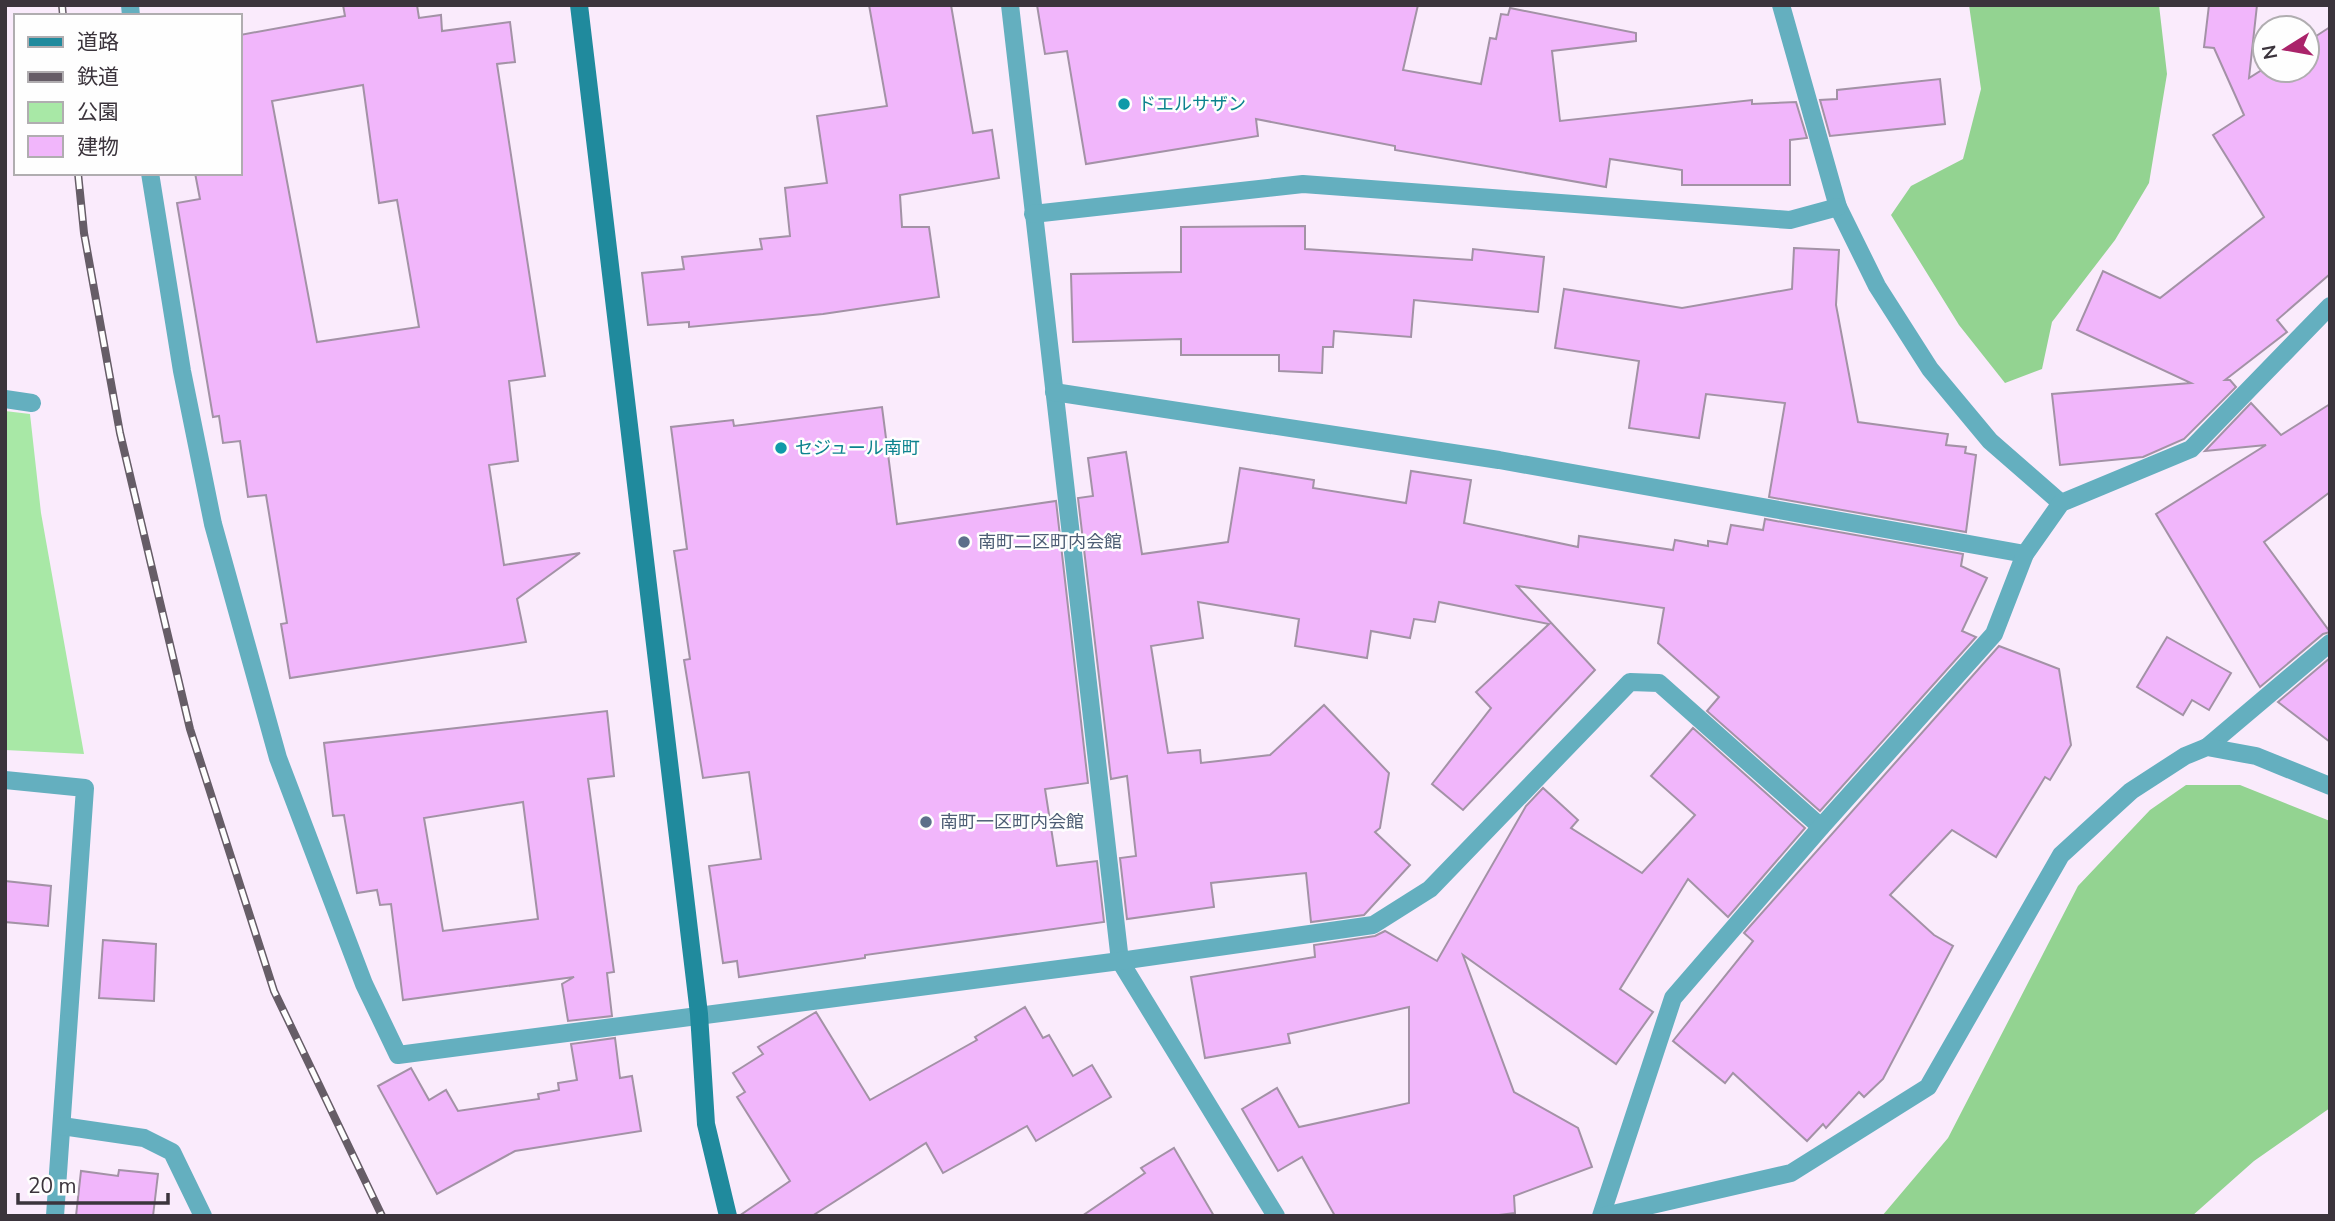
<svg xmlns="http://www.w3.org/2000/svg" width="2335" height="1221" font-family="'Nunito Sans','Noto Sans JP',sans-serif">
	<style>
		.green { fill: #a8e8a6 }
		.forest { fill: #93d391 }
		.building { fill: #f1b6fb; stroke: #a392a6; stroke-width: 2; fill-rule: evenodd }
		.lines { fill: none; stroke-linecap: round; stroke-linejoin: round }
		.street { stroke: #64afbf; stroke-width: 18 }
		.secondary { stroke: #208a9d; stroke-width: 18 }
		.rail-casing { stroke: #665d67; stroke-width: 8 }
		.rail { stroke: #fefefe; stroke-width: 5; stroke-dasharray: 16; stroke-linecap: butt }
		.culture-dot { fill: #0f9aa8; stroke: #fefefe; stroke-width: 2.5 }
		.service-dot { fill: #5c6f8a; stroke: #fefefe; stroke-width: 2.5 }
		.labels { text-anchor: middle; stroke-width: 5; stroke-linejoin: round; paint-order: stroke }
		.culture-label { font-size: 18px; fill: #0d838f; stroke: #fefefe; text-anchor: start }
		.service-label { font-size: 18px; fill: #4e5e75; stroke: #fefefe; text-anchor: start }
	</style>
	<rect width="100%" height="100%" fill="#faebfc"/>
	<path class="green" d="M 5,411 L 30,414 L 41,513 L 84,754 L 5,750 Z"/>
	<g class="forest">
		<path d="M 1969,5 L 2159,5 L 2167,74 L 2149,183 L 2115,240 L 2052,322 L 2042,369 L 2005,383 L 1959,325 L 1891,215 L 1911,186 L 1963,159 L 1981,89 Z"/>
		<path d="M 2186,785 L 2240,785 L 2330,821 L 2330,1108 L 2254,1161 L 2192,1216 L 1882,1216 L 1948,1138 L 2078,886 L 2150,810 Z"/>
	</g>
	<g class="building">
		<path d="M 343,5 L 417,5 L 419,18 L 441,15 L 442,31 L 510,22 L 515,62 L 497,64 L 545,376 L 509,381 L 518,461 L 489,465 L 504,565 L 580,553 L 517,599 L 526,642 L 290,678 L 281,624 L 287,623 L 266,495 L 248,497 L 240,441 L 223,443 L 219,416 L 213,417 L 177,203 L 200,199 L 195,173 L 240,173 L 240,35 L 345,16 ZM 363,85 L 379,203 L 397,200 L 419,327 L 317,342 L 272,101 Z"/>
		<path d="M 869,5 L 951,5 L 973,133 L 992,130 L 999,178 L 900,195 L 902,227 L 929,227 L 939,297 L 823,314 L 689,327 L 689,322 L 648,325 L 642,273 L 684,269 L 682,257 L 762,249 L 760,239 L 790,236 L 785,188 L 827,183 L 817,116 L 887,106 Z"/>
		<path d="M 1037,5 L 1418,5 L 1403,70 L 1481,84 L 1490,38 L 1496,39 L 1501,14 L 1508,15 L 1510,8 L 1636,33 L 1636,41 L 1552,51 L 1560,121 L 1752,100 L 1752,104 L 1796,102 L 1807,138 L 1790,140 L 1790,185 L 1682,185 L 1682,170 L 1610,159 L 1606,187 L 1395,150 L 1395,146 L 1256,119 L 1258,136 L 1086,164 L 1067,51 L 1045,54 Z"/>
		<path d="M 2209,5 L 2257,5 L 2249,78 L 2265,68 L 2307,70 L 2307,42 L 2330,27 L 2330,274 L 2277,320 L 2287,332 L 2225,380 L 2230,380 L 2236,387 L 2184,439 L 2143,457 L 2060,465 L 2052,394 L 2191,383 L 2077,330 L 2103,271 L 2160,298 L 2264,217 L 2213,135 L 2244,115 L 2214,48 L 2204,47 Z"/>
		<path d="M 1940,79 L 1945,124 L 1830,136 L 1820,100 L 1837,99 L 1837,90 Z"/>
		<path d="M 1305,226 L 1305,249 L 1472,260 L 1473,249 L 1544,257 L 1538,312 L 1414,300 L 1411,337 L 1334,331 L 1333,347 L 1323,347 L 1322,373 L 1279,371 L 1279,355 L 1181,355 L 1181,339 L 1073,342 L 1071,274 L 1181,272 L 1181,227 Z"/>
		<path d="M 1794,248 L 1839,250 L 1836,305 L 1858,422 L 1948,434 L 1946,445 L 1966,447 L 1965,453 L 1976,455 L 1966,532 L 1769,497 L 1785,403 L 1706,394 L 1699,438 L 1629,428 L 1639,361 L 1555,348 L 1564,289 L 1682,308 L 1792,289 Z"/>
		<path d="M 2251,403 L 2281,435 L 2330,404 L 2330,492 L 2264,542 L 2330,632 L 2323,634 L 2260,687 L 2156,514 L 2266,445 L 2205,451 Z"/>
		<path d="M 882,407 L 897,524 L 1056,501 L 1088,783 L 1045,789 L 1057,866 L 1097,861 L 1104,922 L 865,955 L 865,958 L 739,977 L 737,961 L 723,963 L 709,866 L 761,859 L 749,772 L 703,778 L 684,660 L 690,659 L 674,551 L 687,549 L 671,427 L 733,420 L 734,426 Z"/>
		<path d="M 1126,452 L 1142,554 L 1228,542 L 1240,468 L 1314,480 L 1313,488 L 1406,503 L 1411,471 L 1471,480 L 1464,523 L 1578,547 L 1579,536 L 1673,550 L 1675,540 L 1708,546 L 1708,541 L 1727,544 L 1731,525 L 1763,530 L 1765,519 L 1963,554 L 1961,566 L 1987,578 L 1962,631 L 1976,637 L 1820,811 L 1707,711 L 1719,697 L 1658,643 L 1664,608 L 1517,586 L 1595,670 L 1463,810 L 1432,784 L 1491,708 L 1476,692 L 1549,624 L 1439,602 L 1435,622 L 1414,619 L 1410,638 L 1371,631 L 1367,658 L 1295,646 L 1299,619 L 1198,602 L 1203,638 L 1151,646 L 1168,753 L 1200,750 L 1201,763 L 1270,755 L 1324,705 L 1389,773 L 1380,828 L 1375,832 L 1410,865 L 1364,915 L 1311,922 L 1306,873 L 1211,883 L 1214,907 L 1127,919 L 1120,858 L 1136,856 L 1127,776 L 1111,779 L 1078,498 L 1093,496 L 1088,458 Z"/>
		<path d="M 2167,637 L 2231,673 L 2209,710 L 2192,700 L 2183,715 L 2137,687 Z"/>
		<path d="M 1999,646 L 2059,669 L 2071,745 L 2050,780 L 2045,777 L 1996,857 L 1952,830 L 1890,895 L 1934,935 L 1953,946 L 1883,1079 L 1864,1097 L 1859,1092 L 1826,1128 L 1823,1124 L 1807,1141 L 1733,1073 L 1725,1083 L 1673,1041 L 1753,941 L 1744,933 Z"/>
		<path d="M 2330,658 L 2330,742 L 2278,702 Z"/>
		<path d="M 607,711 L 614,776 L 588,779 L 614,972 L 607,973 L 612,1016 L 568,1021 L 562,984 L 574,977 L 403,1000 L 391,904 L 380,905 L 377,890 L 357,893 L 344,815 L 333,816 L 324,743 ZM 523,802 L 538,919 L 443,931 L 424,818 Z"/>
		<path d="M 1693,728 L 1805,828 L 1728,917 L 1688,879 L 1620,989 L 1653,1012 L 1616,1064 L 1463,955 L 1514,1092 L 1578,1128 L 1592,1167 L 1514,1196 L 1515,1213 L 1491,1216 L 1335,1216 L 1302,1157 L 1278,1171 L 1242,1109 L 1277,1088 L 1299,1127 L 1409,1103 L 1409,1007 L 1288,1034 L 1290,1043 L 1205,1058 L 1191,977 L 1315,957 L 1314,945 L 1375,936 L 1385,931 L 1437,961 L 1526,806 L 1543,788 L 1578,820 L 1571,828 L 1642,873 L 1695,815 L 1651,776 Z"/>
		<path d="M 5,881 L 51,886 L 48,926 L 5,922 Z"/>
		<path d="M 103,940 L 156,944 L 154,1001 L 99,998 Z"/>
		<path d="M 1025,1007 L 1043,1038 L 1049,1035 L 1073,1076 L 1092,1065 L 1111,1097 L 1036,1141 L 1027,1126 L 943,1173 L 926,1143 L 812,1216 L 739,1216 L 790,1181 L 737,1097 L 745,1092 L 733,1073 L 763,1054 L 758,1047 L 816,1012 L 870,1100 L 977,1040 L 975,1037 Z"/>
		<path d="M 615,1038 L 620,1078 L 632,1076 L 641,1131 L 515,1151 L 437,1194 L 378,1086 L 411,1068 L 429,1100 L 446,1090 L 458,1111 L 539,1099 L 538,1094 L 559,1090 L 558,1083 L 577,1080 L 571,1044 Z"/>
		<path d="M 1174,1148 L 1214,1216 L 1082,1216 L 1145,1173 L 1141,1168 Z"/>
		<path d="M 119,1170 L 158,1174 L 153,1216 L 76,1216 L 81,1171 L 118,1176 Z"/>
	</g>
	<g class="lines">
		<g class="street">
			<path d="M 130,5 L 131,16"/>
			<path d="M 1010,5 L 1120,961 L 1276,1216"/>
			<path d="M 1781,5 L 1838,207 L 1877,286 L 1930,369 L 1990,441 L 2061,503"/>
			<path d="M 150,173 L 182,371 L 213,524 L 278,758 L 364,984 L 398,1055 L 1120,961 L 1373,925 L 1430,889 L 1630,682 L 1659,683 L 1821,827"/>
			<path d="M 1033,214 L 1303,184 L 1790,220 L 1838,207"/>
			<path d="M 1054,392 L 1499,460 L 2025,554"/>
			<path d="M 5,399 L 32,403"/>
			<path d="M 2207,747 L 2330,643"/>
			<path d="M 5,780 L 85,788 L 55,1216"/>
			<path d="M 62,1126 L 144,1138 L 172,1152 L 203,1216"/>
			<path d="M 1601,1216 L 1673,998 L 1821,827 L 1994,634 L 2025,554 L 2061,503 L 2191,449 L 2330,306"/>
			<path d="M 1604,1216 L 1791,1173 L 1928,1087 L 2061,855 L 2131,791 L 2185,756 L 2207,747 L 2256,756 L 2330,786"/>
		</g>
		<path class="secondary" d="M 579,5 L 699,1014 L 706,1124 L 728,1216"/>
		<g class="rail-casing">
			<g id="rail">
				<path d="M 62,5 L 63,16"/>
				<path d="M 78,173 L 84,233 L 120,433 L 190,729 L 274,991 L 382,1216"/>
			</g>
		</g>
		<use href="#rail" class="rail"/>
	</g>
	<g class="culture-dot">
		<circle cx="1124" cy="104" r="7"/>
		<circle cx="781" cy="448" r="7"/>
	</g>
	<g class="service-dot">
		<circle cx="964" cy="542" r="7"/>
		<circle cx="926" cy="822" r="7"/>
	</g>
	<g class="labels">
		<g class="culture-label">
			<text x="1138" y="110">ドエルサザン</text>
			<text x="795" y="454">セジュール南町</text>
		</g>
		<g class="service-label">
			<text x="978" y="548">南町二区町内会館</text>
			<text x="940" y="828">南町一区町内会館</text>
		</g>
	</g>
	<rect width="2335" height="1221" fill="none" stroke="#3b343c" stroke-width="14"/>
	<rect x="14" y="14" width="228" height="161" fill="#fefefe" stroke="#b0adb0" stroke-width="2"/>
	<rect x="28" y="37" width="35" height="10" fill="#208a9d" stroke="#b0adb0" stroke-width="2"/>
	<text x="77" y="49" font-size="21" fill="#3b343c">道路</text>
	<rect x="28" y="72" width="35" height="10" fill="#665d67" stroke="#b0adb0" stroke-width="2"/>
	<text x="77" y="84" font-size="21" fill="#3b343c">鉄道</text>
	<rect x="28" y="102" width="35" height="21" fill="#a8e8a6" stroke="#b0adb0" stroke-width="2"/>
	<text x="77" y="119" font-size="21" fill="#3b343c">公園</text>
	<rect x="28" y="136" width="35" height="21" fill="#f1b6fb" stroke="#b0adb0" stroke-width="2"/>
	<text x="77" y="154" font-size="21" fill="#3b343c">建物</text>
	<g transform="translate(2286 49) rotate(259)"><circle r="33" fill="#fefefe" stroke="#b0adb0" stroke-width="2"/>
	<path d="M0-5L12 26L0 18L-12 26Z" fill="#aa236a"/>
	<text y="-10" font-size="19" font-weight="bold" text-anchor="middle" fill="#3b343c">N</text>
	</g>
	<path d="M18 1193v10h150v-10" fill="none" stroke="#3b343c" stroke-width="3.5"/>
	<text x="28" y="1193" font-size="21" fill="#3b343c" stroke="#fefefe" stroke-width="5" paint-order="stroke">20 m</text>
</svg>
